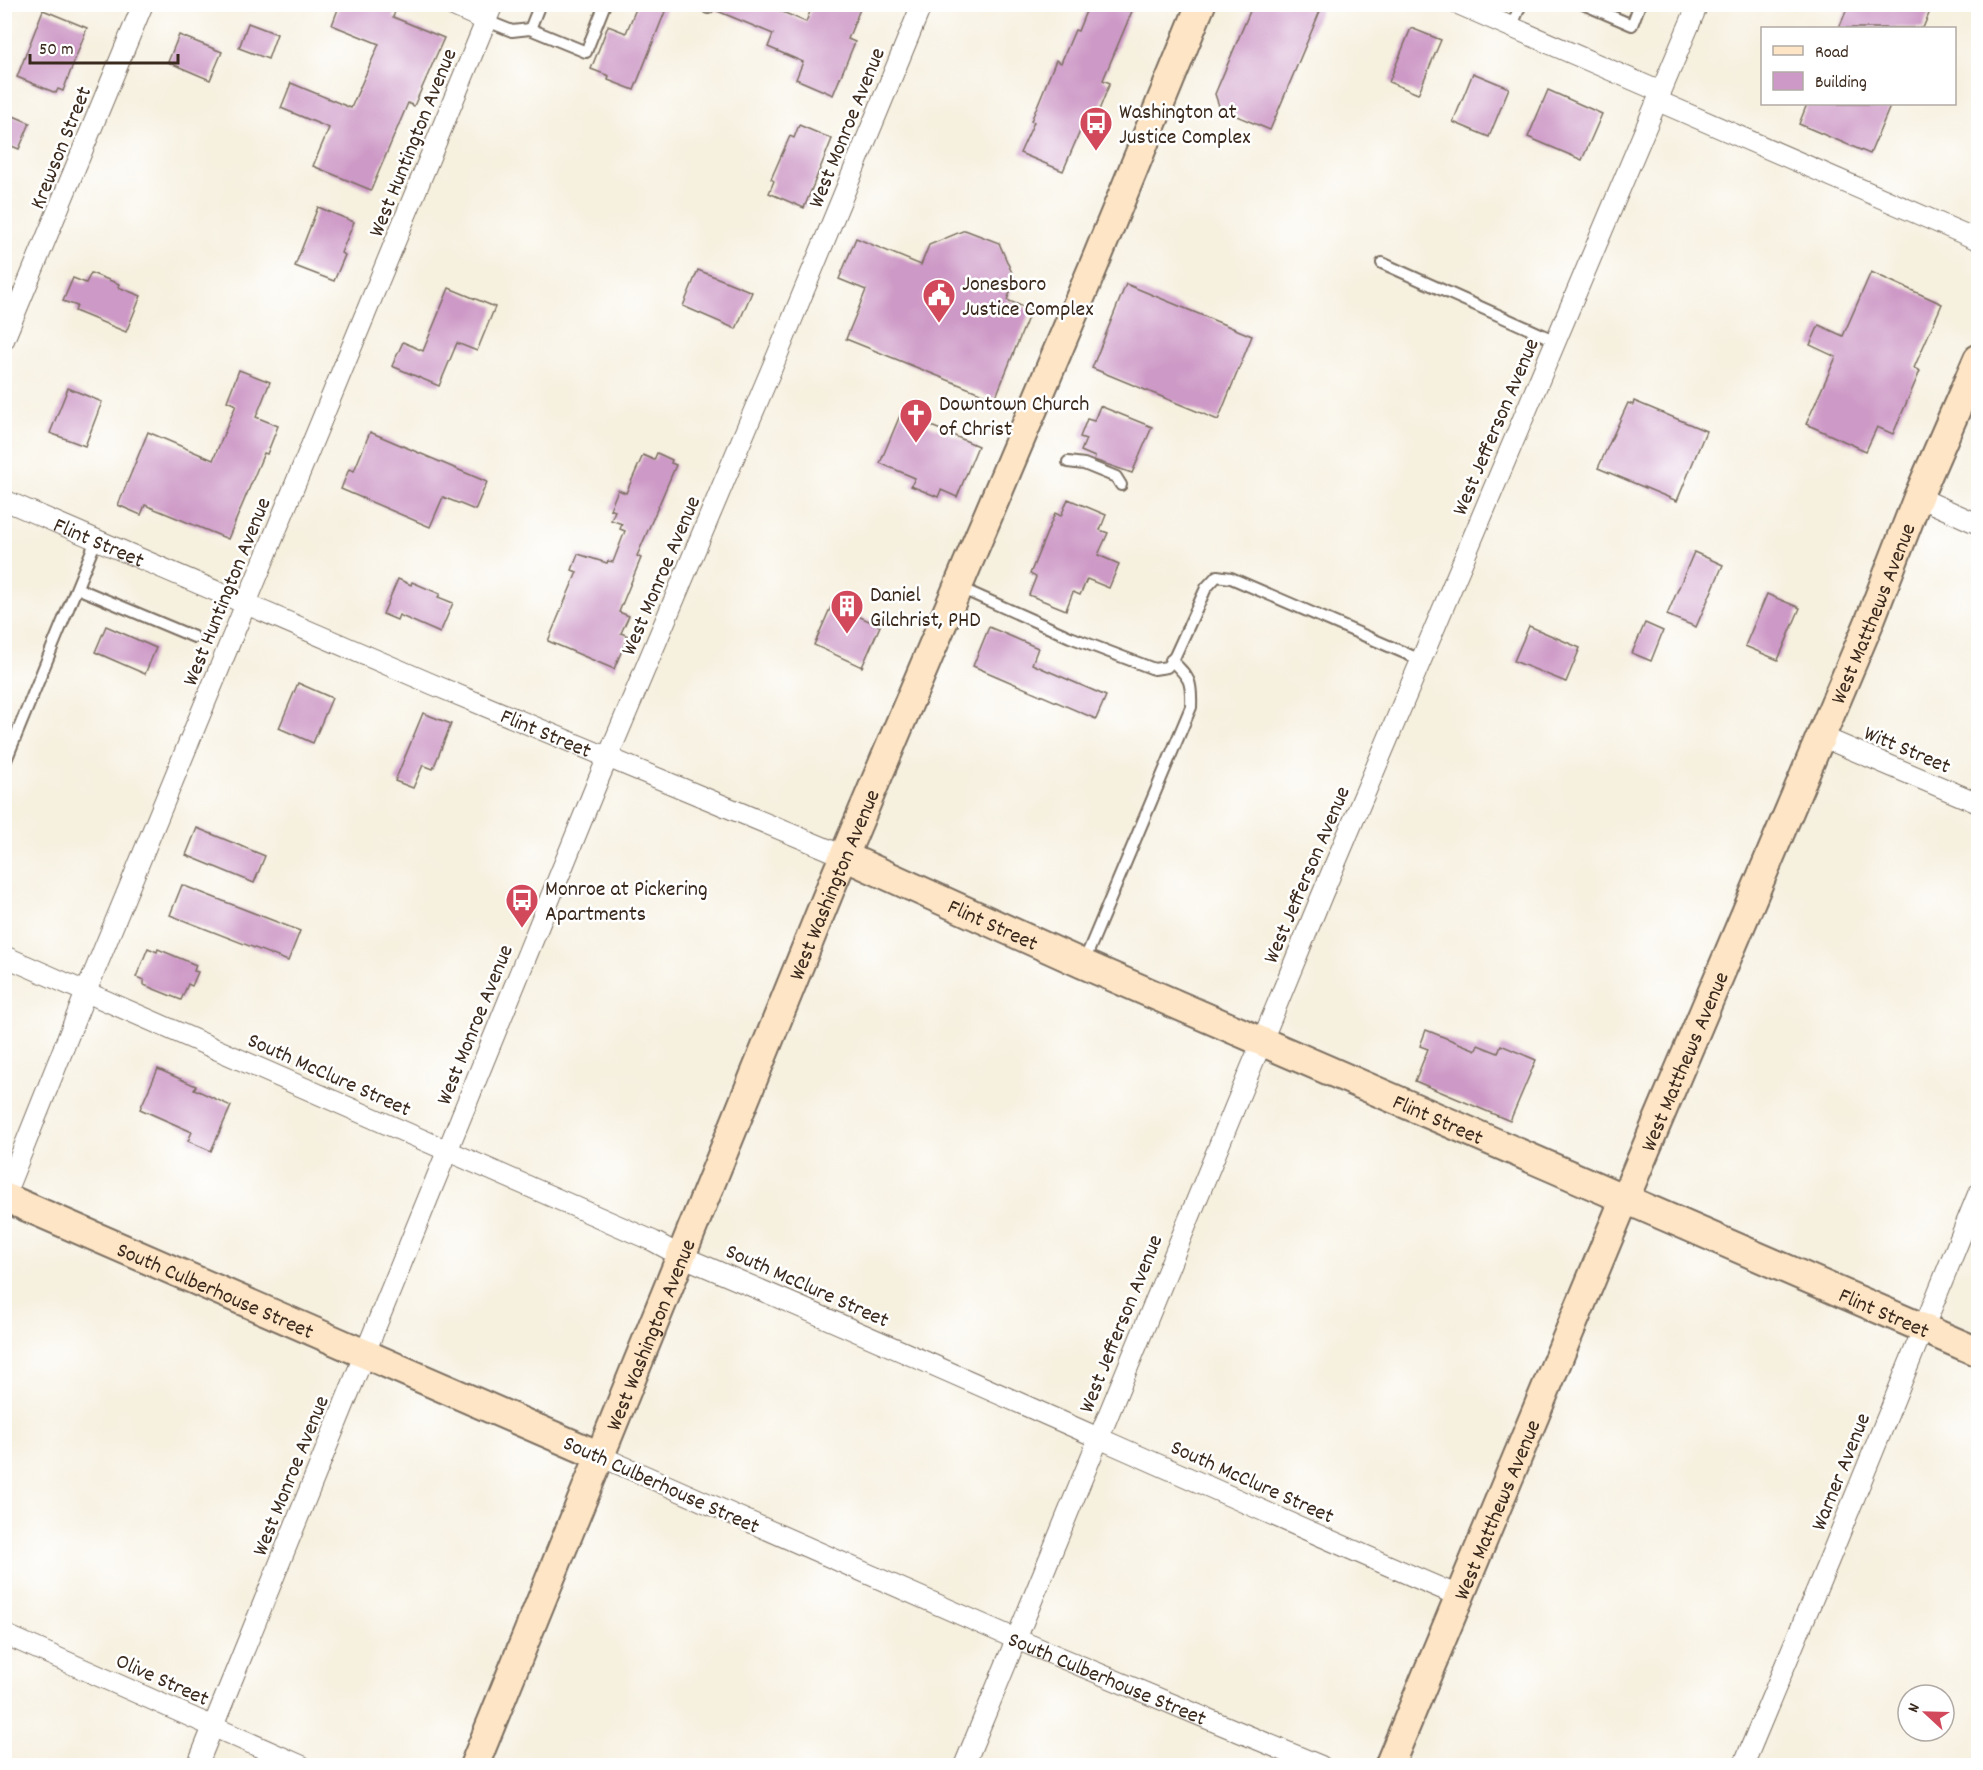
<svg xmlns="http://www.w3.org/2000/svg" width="1983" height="1770" font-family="Dekko,sans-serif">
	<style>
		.building { fill: #cd99c6 }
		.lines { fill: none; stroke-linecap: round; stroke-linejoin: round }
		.lane-casing { stroke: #7c6f62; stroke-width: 14 }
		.street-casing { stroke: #7c6f62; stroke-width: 22 }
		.secondary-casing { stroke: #7c6f62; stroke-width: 32 }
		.lane { stroke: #fff; stroke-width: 10 }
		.street { stroke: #fff; stroke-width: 20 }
		.secondary { stroke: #fee5c5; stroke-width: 28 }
		.labels { text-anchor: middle; stroke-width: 5; stroke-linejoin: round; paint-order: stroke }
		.poi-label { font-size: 22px; fill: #3b2a1e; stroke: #fff; text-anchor: start }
		.street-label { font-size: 22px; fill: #3b2a1e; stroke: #fff }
	</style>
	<rect width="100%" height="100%" fill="#fff"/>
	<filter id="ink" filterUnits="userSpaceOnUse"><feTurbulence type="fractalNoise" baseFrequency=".0167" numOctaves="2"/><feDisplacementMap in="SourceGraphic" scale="12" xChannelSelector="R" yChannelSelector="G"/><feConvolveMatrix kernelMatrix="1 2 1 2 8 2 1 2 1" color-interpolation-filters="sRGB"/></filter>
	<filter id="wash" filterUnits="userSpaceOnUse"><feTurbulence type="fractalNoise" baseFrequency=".008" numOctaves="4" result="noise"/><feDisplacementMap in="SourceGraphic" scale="24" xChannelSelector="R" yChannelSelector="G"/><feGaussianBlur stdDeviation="1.35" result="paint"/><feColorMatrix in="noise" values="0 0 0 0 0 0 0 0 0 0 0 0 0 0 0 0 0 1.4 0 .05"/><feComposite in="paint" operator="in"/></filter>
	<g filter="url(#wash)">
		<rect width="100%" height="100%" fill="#f6f0df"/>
		<g id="blocks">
			<g class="building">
				<path d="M 340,4 L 398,4 L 393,17 L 444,38 L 414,106 L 408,103 L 371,190 L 313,166 L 329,128 L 281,108 L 291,83 L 351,108 L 379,44 L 332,25 Z"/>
				<path d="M 638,4 L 668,4 L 634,90 L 608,80 L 609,76 L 591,69 L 608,26 L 626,33 Z"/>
				<path d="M 717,4 L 764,4 L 806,22 L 813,4 L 862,4 L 848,39 L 855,42 L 833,95 L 796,79 L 803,62 L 768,47 L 773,34 L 715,10 Z"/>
				<path d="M 1089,4 L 1135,4 L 1103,80 L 1110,83 L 1093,125 L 1084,122 L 1063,171 L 1020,153 L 1034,122 L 1031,121 L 1056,60 L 1061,63 L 1075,30 L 1078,31 Z"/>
				<path d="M 1253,4 L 1323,4 L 1270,130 L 1220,109 L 1215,94 Z"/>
				<path d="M 1849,4 L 1933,4 L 1923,28 L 1839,28 Z"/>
				<path d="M 43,10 L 87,28 L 63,91 L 58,89 L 56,93 L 17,77 Z"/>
				<path d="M 248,23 L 277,34 L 268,59 L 239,48 Z"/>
				<path d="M 1411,28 L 1441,40 L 1418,94 L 1389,82 Z"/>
				<path d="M 179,35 L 222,52 L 210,80 L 168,62 Z"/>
				<path d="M 1473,73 L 1509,88 L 1489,137 L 1453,122 Z"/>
				<path d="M 1548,90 L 1602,114 L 1582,160 L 1528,137 Z"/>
				<path d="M 1807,104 L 1891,104 L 1870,154 L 1799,124 Z"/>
				<path d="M 4,112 L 30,123 L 19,149 L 4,143 Z"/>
				<path d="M 799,125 L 832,139 L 804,208 L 769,193 L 774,181 L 771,179 L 778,163 L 790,136 L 794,138 Z"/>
				<path d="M 318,207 L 354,222 L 341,253 L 345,255 L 334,281 L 295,266 Z"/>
				<path d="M 965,230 L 999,243 L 1015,280 L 1007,300 L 1031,310 L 995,399 L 846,339 L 866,290 L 839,279 L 856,238 L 921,265 L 929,245 Z"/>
				<path d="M 698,270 L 752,292 L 736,329 L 683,306 Z"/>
				<path d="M 1871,272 L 1942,304 L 1914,368 L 1920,371 L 1893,434 L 1877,427 L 1866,451 L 1806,424 L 1836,357 L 1810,345 L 1819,325 L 1843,336 Z"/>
				<path d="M 91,273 L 119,284 L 118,287 L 141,296 L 126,332 L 75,311 L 77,306 L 63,301 L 73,278 L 86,283 Z"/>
				<path d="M 1126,284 L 1252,336 L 1218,420 L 1092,368 Z"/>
				<path d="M 449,288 L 495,307 L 477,351 L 457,343 L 439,386 L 392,366 L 403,342 L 423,351 Z"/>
				<path d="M 239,370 L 270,382 L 256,417 L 278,426 L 267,454 L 264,453 L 228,539 L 145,505 L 141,515 L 118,505 L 148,432 L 213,460 L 236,405 L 227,401 Z"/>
				<path d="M 68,388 L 102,402 L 85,446 L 50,433 Z"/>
				<path d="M 1634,401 L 1706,431 L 1677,501 L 1598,468 L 1628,403 L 1633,405 Z"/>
				<path d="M 1100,406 L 1152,427 L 1132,473 L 1094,460 L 1095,457 L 1081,451 L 1086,439 L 1080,437 L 1087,419 L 1094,421 Z"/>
				<path d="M 901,413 L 978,446 L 957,497 L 941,490 L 938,497 L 911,486 L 915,478 L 880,463 Z"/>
				<path d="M 370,432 L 487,482 L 475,510 L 443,497 L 430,527 L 341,489 L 349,469 L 354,471 Z"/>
				<path d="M 657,453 L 672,460 L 671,463 L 676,465 L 637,556 L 641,558 L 619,612 L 629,616 L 621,633 L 628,636 L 614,669 L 548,641 L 577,572 L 572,570 L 578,554 L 607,563 L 608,561 L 613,562 L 625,531 L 620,529 L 622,524 L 611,520 L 615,511 L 610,509 L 618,490 L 626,493 L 643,455 L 654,460 Z"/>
				<path d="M 1068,499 L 1106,515 L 1100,530 L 1108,533 L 1098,555 L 1119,564 L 1109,588 L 1087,579 L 1080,595 L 1073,592 L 1066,610 L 1029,595 L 1036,577 L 1030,574 L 1055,513 L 1061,516 Z"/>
				<path d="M 1694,552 L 1723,565 L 1696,627 L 1667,615 Z"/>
				<path d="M 398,579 L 411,585 L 412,582 L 440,594 L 438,597 L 453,603 L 440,633 L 399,615 L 397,620 L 383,614 Z"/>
				<path d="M 1767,594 L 1800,608 L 1778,660 L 1745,646 Z"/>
				<path d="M 832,604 L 880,626 L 862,667 L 814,645 Z"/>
				<path d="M 1645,623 L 1663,631 L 1651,661 L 1632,653 Z"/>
				<path d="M 106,626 L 156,648 L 145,674 L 95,652 Z"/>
				<path d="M 1529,626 L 1580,648 L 1566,682 L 1514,661 Z"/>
				<path d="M 989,627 L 1038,648 L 1032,664 L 1106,696 L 1096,719 L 973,666 Z"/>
				<path d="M 298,683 L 332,698 L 313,743 L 279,728 Z"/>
				<path d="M 423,713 L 451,724 L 433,769 L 423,765 L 413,788 L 395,781 Z"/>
				<path d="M 197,828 L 265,856 L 254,883 L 186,855 Z"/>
				<path d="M 182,885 L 300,931 L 288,961 L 170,915 Z"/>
				<path d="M 148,948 L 157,952 L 158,949 L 196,965 L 194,971 L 198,972 L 192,986 L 188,984 L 181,1000 L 144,985 L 144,980 L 136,977 Z"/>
				<path d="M 1426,1030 L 1476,1050 L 1478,1045 L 1498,1053 L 1501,1045 L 1536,1060 L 1510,1121 L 1415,1081 L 1428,1049 L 1420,1046 Z"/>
				<path d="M 158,1069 L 196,1086 L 194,1089 L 231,1106 L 211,1151 L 188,1141 L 192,1132 L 140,1109 Z"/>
			</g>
		</g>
	</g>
	<g filter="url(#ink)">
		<use href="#blocks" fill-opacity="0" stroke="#7c6f62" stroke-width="1.5"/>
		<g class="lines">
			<g class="lane-casing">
				<g id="lane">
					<path d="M 1583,4 L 1632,25 L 1640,4"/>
					<path d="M 708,8 L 710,4"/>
					<path d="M 487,21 L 512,31 L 530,29 L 540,4"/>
					<path d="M 1511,28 L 1521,4"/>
					<path d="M 530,29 L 586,52 L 605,4"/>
					<path d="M 1382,263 L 1556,341"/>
					<path d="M 1068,462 L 1084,464 L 1116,477 L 1121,485"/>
					<path d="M 958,587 L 1070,637 L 1154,669 L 1167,667 L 1175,656 L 1206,588 L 1217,576 L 1231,578 L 1421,660"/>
					<path d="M 77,588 L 194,637"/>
					<path d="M 4,765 L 97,538"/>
					<path d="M 1083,964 L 1191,707 C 1192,681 1190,678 1171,660"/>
				</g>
			</g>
			<g class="street-casing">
				<g id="street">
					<path d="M 449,4 L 487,21"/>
					<path d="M 1458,4 L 1661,92"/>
					<path d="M 1658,101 L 1978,240"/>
					<path d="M 4,340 L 143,4"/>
					<path d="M 1918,497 L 1978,524"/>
					<path id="s1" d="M 4,500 L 432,684 L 844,856"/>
					<path d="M 1820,736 L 1978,803"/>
					<path d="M 4,956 L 653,1241 L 681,1256 C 942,1366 1200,1485 1461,1597"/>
					<path d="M 4,1197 L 86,992 L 493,4"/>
					<path id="s2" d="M 600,1456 L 1016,1639 L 1321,1766"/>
					<path d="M 4,1634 L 302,1766"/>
					<path d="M 197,1766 L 599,778 L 777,356 L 922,4"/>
					<path d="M 964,1766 L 1322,895 L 1698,4"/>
					<path d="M 1743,1766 L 1829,1560 L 1978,1194"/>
				</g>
			</g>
			<g class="secondary-casing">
				<g id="secondary">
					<path id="s3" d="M 844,856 L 1083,964 L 1978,1352"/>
					<path id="s4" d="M 4,1197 L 600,1456"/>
					<path id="s5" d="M 474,1766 L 833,882 L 1094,265 L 1201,4"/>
					<path id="s6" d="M 1389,1766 L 1625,1198 L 1869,623 L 1918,497 L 1978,359"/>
				</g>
			</g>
			<use href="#lane" class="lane"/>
			<use href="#street" class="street"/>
			<use href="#secondary" class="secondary"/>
		</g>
	</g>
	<defs>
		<g id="bus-pin" transform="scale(1.725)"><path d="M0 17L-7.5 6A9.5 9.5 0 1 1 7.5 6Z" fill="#d1495b" stroke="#fff"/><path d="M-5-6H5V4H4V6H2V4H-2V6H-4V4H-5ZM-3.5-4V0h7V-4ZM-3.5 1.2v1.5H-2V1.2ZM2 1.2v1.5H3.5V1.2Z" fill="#fff"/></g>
		<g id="civic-pin" transform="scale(1.725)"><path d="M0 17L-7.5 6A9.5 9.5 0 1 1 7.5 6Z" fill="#d1495b" stroke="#fff"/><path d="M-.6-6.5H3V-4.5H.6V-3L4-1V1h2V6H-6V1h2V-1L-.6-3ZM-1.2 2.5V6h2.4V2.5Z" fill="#fff"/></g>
		<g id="church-pin" transform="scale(1.725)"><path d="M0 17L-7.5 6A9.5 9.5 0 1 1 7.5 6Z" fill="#d1495b" stroke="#fff"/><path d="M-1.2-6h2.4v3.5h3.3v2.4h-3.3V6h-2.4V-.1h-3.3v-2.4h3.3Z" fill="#fff"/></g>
		<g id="building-pin" transform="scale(1.725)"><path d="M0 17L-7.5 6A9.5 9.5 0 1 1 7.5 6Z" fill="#d1495b" stroke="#fff"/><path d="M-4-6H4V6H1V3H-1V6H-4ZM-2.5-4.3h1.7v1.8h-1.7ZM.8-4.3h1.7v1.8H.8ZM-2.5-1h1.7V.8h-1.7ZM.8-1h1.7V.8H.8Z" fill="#fff"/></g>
	</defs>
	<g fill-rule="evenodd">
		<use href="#bus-pin" x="1096" y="123"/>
		<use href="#civic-pin" x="939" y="295"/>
		<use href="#church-pin" x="916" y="415"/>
		<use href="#building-pin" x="847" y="606"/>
		<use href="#bus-pin" x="522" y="900"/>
	</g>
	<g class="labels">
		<g class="poi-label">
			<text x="1119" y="118">Washington at<tspan x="1119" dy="25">Justice Complex</tspan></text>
			<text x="962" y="290">Jonesboro<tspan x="962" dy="25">Justice Complex</tspan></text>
			<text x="939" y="410">Downtown Church<tspan x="939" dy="25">of Christ</tspan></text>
			<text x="870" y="601">Daniel<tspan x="870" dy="25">Gilchrist, PHD</tspan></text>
			<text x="545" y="895">Monroe at Pickering<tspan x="545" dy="25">Apartments</tspan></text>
		</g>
		<g class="street-label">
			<text transform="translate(845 127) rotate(-68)" y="8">West Monroe Avenue</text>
			<text transform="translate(411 142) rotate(-68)" y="8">West Huntington Avenue</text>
			<text transform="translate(59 147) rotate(-68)" y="8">Krewson Street</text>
			<text transform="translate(1494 426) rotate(-67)" y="8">West Jefferson Avenue</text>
			<text dy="8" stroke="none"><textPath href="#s1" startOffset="104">Flint Street</textPath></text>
			<text transform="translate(659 575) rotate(-67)" y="8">West Monroe Avenue</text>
			<text transform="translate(225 591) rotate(-68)" y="8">West Huntington Avenue</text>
			<text dy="8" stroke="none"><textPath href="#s6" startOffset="1250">West Matthews Avenue</textPath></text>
			<text dy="8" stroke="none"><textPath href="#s1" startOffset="590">Flint Street</textPath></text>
			<text transform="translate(1908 748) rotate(23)" y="8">Witt Street</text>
			<text transform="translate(1305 874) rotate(-67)" y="8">West Jefferson Avenue</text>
			<text dy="8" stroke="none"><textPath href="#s5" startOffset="952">West Washington Avenue</textPath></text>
			<text dy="8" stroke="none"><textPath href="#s3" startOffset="164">Flint Street</textPath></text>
			<text transform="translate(473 1024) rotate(-68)" y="8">West Monroe Avenue</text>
			<text dy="8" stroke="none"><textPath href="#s6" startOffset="764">West Matthews Avenue</textPath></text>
			<text transform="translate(330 1073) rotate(24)" y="8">South McClure Street</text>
			<text dy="8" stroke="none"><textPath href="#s3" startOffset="650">Flint Street</textPath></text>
			<text transform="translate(808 1284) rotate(24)" y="8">South McClure Street</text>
			<text dy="8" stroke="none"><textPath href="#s4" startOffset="231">South Culberhouse Street</textPath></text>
			<text dy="8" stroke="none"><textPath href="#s3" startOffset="1136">Flint Street</textPath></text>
			<text transform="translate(1119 1323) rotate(-68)" y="8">West Jefferson Avenue</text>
			<text dy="8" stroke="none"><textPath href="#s5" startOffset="466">West Washington Avenue</textPath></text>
			<text transform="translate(1839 1471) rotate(-68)" y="8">Warner Avenue</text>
			<text transform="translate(289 1475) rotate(-68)" y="8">West Monroe Avenue</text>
			<text transform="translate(1253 1480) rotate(24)" y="8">South McClure Street</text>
			<text transform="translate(662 1483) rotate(24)" y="8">South Culberhouse Street</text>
			<text dy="8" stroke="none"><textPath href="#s6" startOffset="278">West Matthews Avenue</textPath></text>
			<text dy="8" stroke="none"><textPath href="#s2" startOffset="554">South Culberhouse Street</textPath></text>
			<text transform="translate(163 1678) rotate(24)" y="8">Olive Street</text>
		</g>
	</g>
	<rect width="1983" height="1770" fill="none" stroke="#fff" stroke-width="24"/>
	<rect x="1761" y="27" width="195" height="78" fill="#ffffff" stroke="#b1aaa5" stroke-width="1.5"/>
	<rect x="1773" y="46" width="30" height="9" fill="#fee5c5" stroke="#b1aaa5" stroke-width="1.5"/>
	<text x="1815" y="57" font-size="18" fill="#3b2a1e">Road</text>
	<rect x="1773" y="72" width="30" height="18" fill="#cd99c6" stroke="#b1aaa5" stroke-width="1.5"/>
	<text x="1815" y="87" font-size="18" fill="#3b2a1e">Building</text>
	<g transform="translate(1926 1713) rotate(292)"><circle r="28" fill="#ffffff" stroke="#b1aaa5" stroke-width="1.5"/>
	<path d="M0-4.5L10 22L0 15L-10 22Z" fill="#d1495b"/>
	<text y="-9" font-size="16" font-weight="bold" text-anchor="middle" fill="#3b2a1e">N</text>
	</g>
	<path d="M30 54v9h148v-9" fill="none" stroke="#3b2a1e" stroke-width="3"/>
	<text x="39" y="54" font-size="18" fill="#3b2a1e" stroke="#ffffff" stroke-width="4.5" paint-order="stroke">50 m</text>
</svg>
